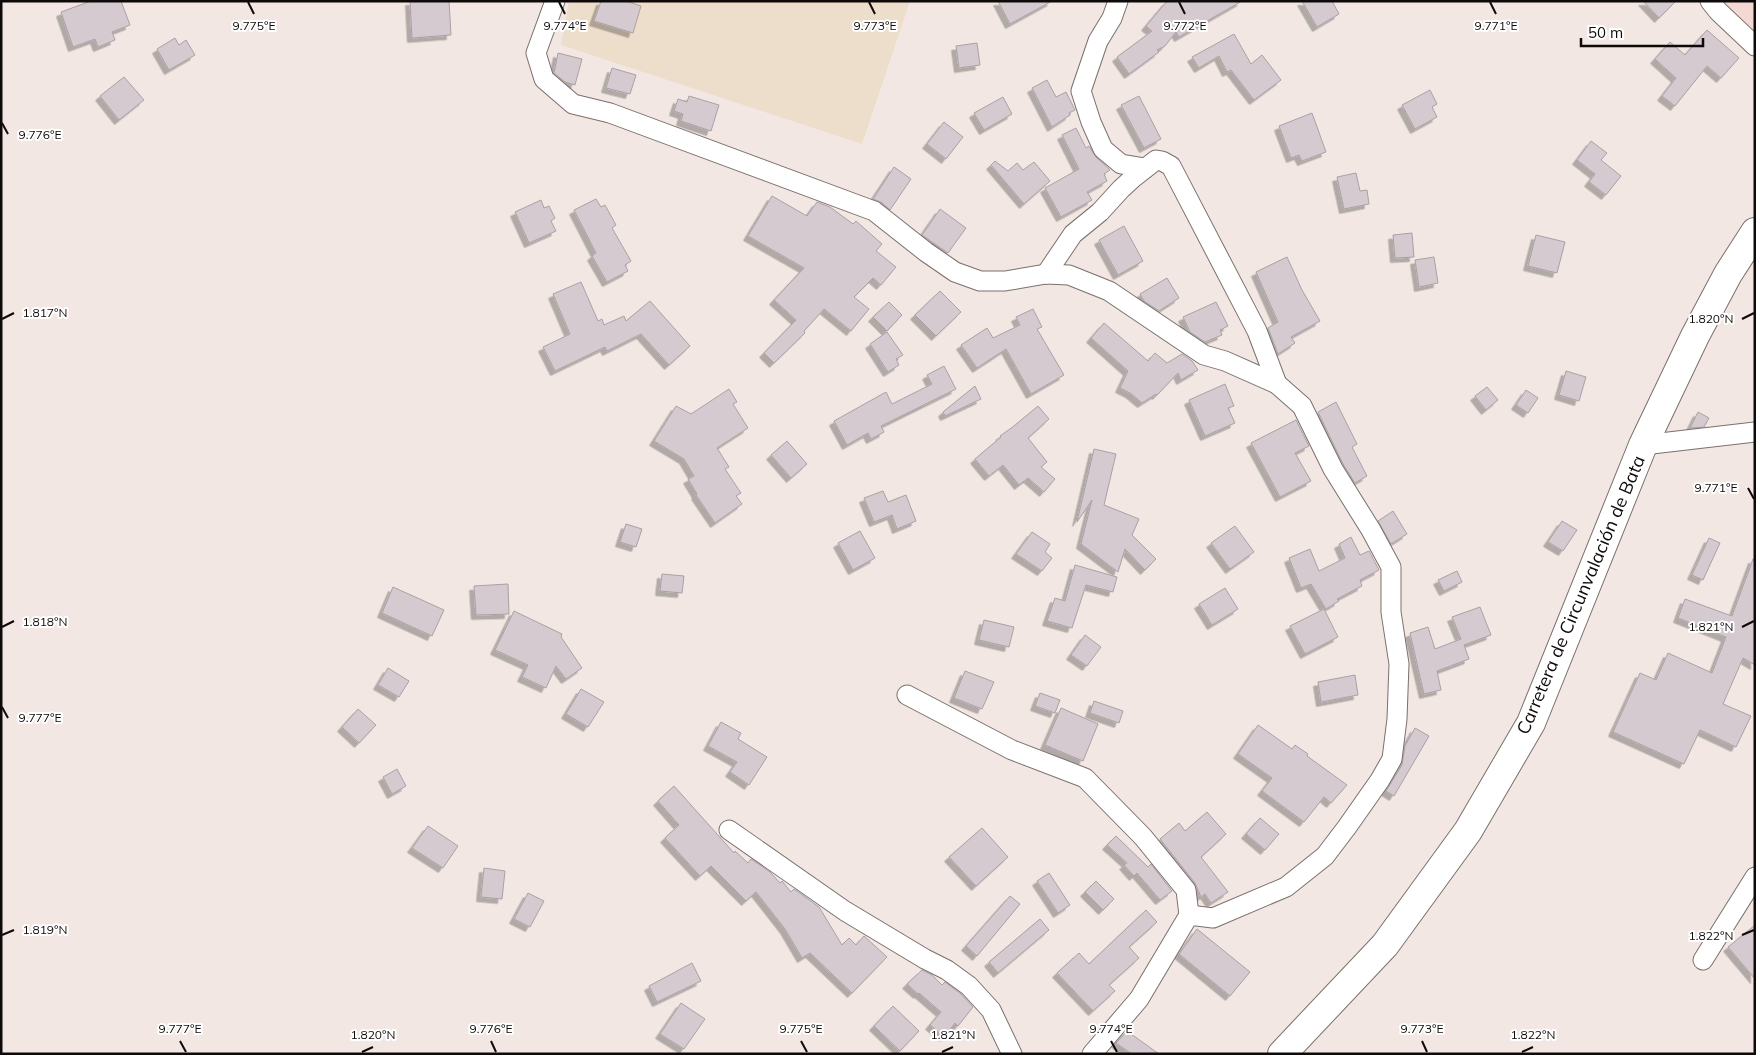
<svg xmlns="http://www.w3.org/2000/svg" width="1756" height="1055" font-family="Mulish,sans-serif">
	<style>
		.commercial { fill: #f3d9d2 }
		.industrial { fill: #edddcb }
		.building { fill: #d4cad0; stroke: #aaa0a5; filter: url(#shadow) }
		.lines { fill: none; stroke-linecap: round; stroke-linejoin: round }
		.street-casing { stroke: #7a706c; stroke-width: 21 }
		.primary-casing { stroke: #7a706c; stroke-width: 30 }
		.street { stroke: #fff; stroke-width: 19 }
		.primary { stroke: #fff; stroke-width: 28 }
		.ticks { fill: none; stroke: #0e0a09; stroke-width: 2 }
		.labels { text-anchor: middle; stroke-width: 4; stroke-linejoin: round; paint-order: stroke }
		.street-label { font-size: 18px; fill: #0e0a09; stroke: #fff }
		.ticks-label { font-size: 12px; text-anchor: middle; fill: #0e0a09; stroke: #fff; stroke-width: 4; stroke-linejoin: round; paint-order: stroke }
	</style>
	<defs>
		<filter id="shadow"><feDropShadow dx="-4.5" dy="4.5" stdDeviation="0" flood-color="#0004"/></filter>
	</defs>
	<rect width="100%" height="100%" fill="#f2e7e2"/>
	<path class="commercial" d="M 1719,1 L 1755,1 L 1755,36 Z"/>
	<path class="industrial" d="M 569,1 L 910,1 L 862,144 L 561,45 Z"/>
	<g class="building">
		<path d="M 91,1 L 121,1 L 130,25 L 112,32 L 115,40 L 98,47 L 95,39 L 73,47 L 61,12 Z"/>
		<path d="M 410,1 L 449,1 L 451,35 L 412,38 Z"/>
		<path d="M 601,1 L 626,1 L 641,6 L 633,33 L 594,21 Z"/>
		<path d="M 998,1 L 1052,1 L 1010,24 Z"/>
		<path d="M 1167,1 L 1242,1 L 1179,37 L 1176,32 L 1165,46 L 1157,50 L 1159,52 L 1129,74 L 1117,57 L 1152,31 L 1146,26 Z"/>
		<path d="M 1302,1 L 1332,1 L 1339,14 L 1317,27 Z"/>
		<path d="M 1643,1 L 1676,1 L 1659,18 Z"/>
		<path d="M 1707,30 L 1739,58 L 1721,78 L 1707,66 L 1675,106 L 1662,96 L 1676,78 L 1655,59 L 1670,42 L 1685,55 Z"/>
		<path d="M 1234,34 L 1251,64 L 1262,55 L 1281,80 L 1254,100 L 1231,70 L 1227,72 L 1219,56 L 1199,68 L 1192,57 Z"/>
		<path d="M 175,38 L 179,45 L 186,40 L 195,55 L 169,70 L 157,49 Z"/>
		<path d="M 977,43 L 980,65 L 959,68 L 956,46 Z"/>
		<path d="M 558,53 L 582,59 L 575,85 L 565,82 L 554,73 Z"/>
		<path d="M 612,68 L 636,75 L 630,94 L 606,88 Z"/>
		<path d="M 124,77 L 144,100 L 119,120 L 100,96 Z"/>
		<path d="M 1047,80 L 1056,97 L 1066,92 L 1075,110 L 1069,113 L 1070,115 L 1052,127 L 1032,88 Z"/>
		<path d="M 1430,90 L 1437,104 L 1432,107 L 1437,117 L 1415,129 L 1402,105 Z"/>
		<path d="M 689,96 L 719,105 L 711,131 L 681,121 L 683,114 L 674,111 L 678,99 L 687,102 Z"/>
		<path d="M 1139,96 L 1161,139 L 1144,148 L 1121,105 Z"/>
		<path d="M 1003,97 L 1012,114 L 984,130 L 974,113 Z"/>
		<path d="M 1312,113 L 1326,152 L 1302,161 L 1299,155 L 1291,158 L 1279,126 Z"/>
		<path d="M 944,122 L 963,137 L 946,159 L 927,144 Z"/>
		<path d="M 1076,128 L 1086,148 L 1089,146 L 1096,157 L 1110,170 L 1104,174 L 1107,181 L 1087,192 L 1092,200 L 1061,217 L 1045,188 L 1079,169 L 1062,135 Z"/>
		<path d="M 1591,141 L 1607,153 L 1601,160 L 1621,176 L 1606,195 L 1589,182 L 1595,174 L 1577,160 Z"/>
		<path d="M 995,161 L 1008,171 L 1017,163 L 1023,170 L 1034,162 L 1050,181 L 1024,204 L 991,165 Z"/>
		<path d="M 894,167 L 911,179 L 890,210 L 881,202 L 873,199 Z"/>
		<path d="M 1356,173 L 1360,191 L 1367,190 L 1369,204 L 1344,209 L 1337,177 Z"/>
		<path d="M 772,196 L 807,216 L 817,202 L 830,207 L 853,224 L 856,221 L 882,244 L 876,251 L 896,267 L 881,285 L 873,278 L 854,297 L 869,309 L 851,331 L 824,309 L 804,331 L 805,333 L 774,363 L 764,353 L 796,320 L 774,300 L 804,268 L 748,236 Z"/>
		<path d="M 596,199 L 601,207 L 605,205 L 616,225 L 612,228 L 631,261 L 625,265 L 628,271 L 607,282 L 592,256 L 596,253 L 574,210 Z"/>
		<path d="M 541,200 L 544,208 L 549,206 L 555,218 L 551,221 L 556,231 L 529,243 L 515,212 Z"/>
		<path d="M 940,209 L 966,228 L 948,253 L 922,235 Z"/>
		<path d="M 1124,226 L 1143,261 L 1118,275 L 1099,240 Z"/>
		<path d="M 1412,233 L 1414,257 L 1395,258 L 1393,235 Z"/>
		<path d="M 1536,235 L 1565,242 L 1557,273 L 1528,266 Z"/>
		<path d="M 1287,257 L 1302,290 L 1320,321 L 1291,337 L 1295,343 L 1278,354 L 1268,328 L 1278,322 L 1256,272 Z"/>
		<path d="M 1434,257 L 1438,283 L 1419,287 L 1415,260 Z"/>
		<path d="M 1167,278 L 1179,298 L 1159,311 L 1144,301 L 1140,294 Z"/>
		<path d="M 581,282 L 598,321 L 602,319 L 604,325 L 624,316 L 626,321 L 650,301 L 690,346 L 669,365 L 641,334 L 607,351 L 605,347 L 555,371 L 543,347 L 570,334 L 553,294 Z"/>
		<path d="M 940,291 L 961,312 L 936,336 L 915,315 Z"/>
		<path d="M 889,302 L 902,315 L 887,331 L 873,317 Z"/>
		<path d="M 1216,302 L 1228,326 L 1220,330 L 1222,335 L 1205,342 L 1190,332 L 1183,317 Z"/>
		<path d="M 1033,309 L 1042,327 L 1037,329 L 1064,375 L 1031,394 L 1006,349 L 977,368 L 961,345 L 987,328 L 993,338 L 1020,325 L 1016,317 Z"/>
		<path d="M 1104,323 L 1148,361 L 1155,353 L 1167,363 L 1182,354 L 1192,361 L 1198,370 L 1181,380 L 1178,373 L 1157,395 L 1156,394 L 1142,403 L 1130,393 L 1120,388 L 1128,371 L 1091,338 Z"/>
		<path d="M 887,332 L 903,355 L 896,359 L 899,365 L 888,372 L 870,344 Z"/>
		<path d="M 944,366 L 956,389 L 881,426 L 884,432 L 871,439 L 868,433 L 847,445 L 834,421 L 886,392 L 892,404 L 932,384 L 927,375 Z"/>
		<path d="M 1566,371 L 1586,377 L 1579,401 L 1559,395 Z"/>
		<path d="M 1225,384 L 1234,406 L 1228,408 L 1235,423 L 1205,436 L 1189,400 Z"/>
		<path d="M 975,386 L 981,399 L 945,416 L 943,412 Z"/>
		<path d="M 1487,387 L 1498,400 L 1486,410 L 1475,396 Z"/>
		<path d="M 729,389 L 737,402 L 733,404 L 748,428 L 717,448 L 729,467 L 725,469 L 741,493 L 736,496 L 742,504 L 715,523 L 696,495 L 697,494 L 688,479 L 694,476 L 684,459 L 654,441 L 676,406 L 691,414 Z"/>
		<path d="M 1526,390 L 1538,398 L 1528,413 L 1516,405 Z"/>
		<path d="M 1336,402 L 1357,444 L 1352,447 L 1367,476 L 1355,483 L 1343,464 L 1318,412 Z"/>
		<path d="M 1038,406 L 1049,419 L 1028,438 L 1047,462 L 1041,467 L 1055,479 L 1044,492 L 1028,478 L 1019,485 L 1003,465 L 989,476 L 975,459 L 1001,437 L 1000,436 L 1014,426 Z"/>
		<path d="M 1698,412 L 1709,418 L 1704,427 L 1690,428 Z"/>
		<path d="M 1296,420 L 1309,446 L 1295,453 L 1311,481 L 1280,497 L 1251,443 Z"/>
		<path d="M 787,441 L 807,464 L 791,478 L 771,455 Z"/>
		<path d="M 1094,449 L 1116,454 L 1104,505 L 1139,519 L 1132,535 L 1156,559 L 1145,570 L 1125,549 L 1118,572 L 1081,544 L 1092,500 L 1077,522 Z"/>
		<path d="M 883,491 L 888,502 L 906,495 L 916,521 L 897,529 L 892,515 L 874,522 L 864,498 Z"/>
		<path d="M 1393,511 L 1407,534 L 1391,544 L 1378,521 Z"/>
		<path d="M 1562,521 L 1577,530 L 1563,551 L 1548,542 Z"/>
		<path d="M 626,524 L 642,529 L 636,547 L 620,542 Z"/>
		<path d="M 1235,526 L 1254,552 L 1230,569 L 1211,543 Z"/>
		<path d="M 860,531 L 875,558 L 853,570 L 838,543 Z"/>
		<path d="M 1032,532 L 1050,544 L 1045,552 L 1052,558 L 1042,571 L 1016,554 Z"/>
		<path d="M 1351,537 L 1360,555 L 1369,551 L 1379,570 L 1360,580 L 1362,586 L 1337,599 L 1339,601 L 1326,609 L 1311,584 L 1301,588 L 1289,558 L 1310,549 L 1319,571 L 1345,558 L 1339,544 Z"/>
		<path d="M 1709,538 L 1720,543 L 1703,580 L 1692,575 Z"/>
		<path d="M 1753,559 L 1755,559 L 1755,665 L 1743,658 L 1723,704 L 1751,716 L 1736,747 L 1700,730 L 1684,764 L 1613,732 L 1640,673 L 1656,680 L 1668,653 L 1712,673 L 1726,637 L 1678,618 L 1685,599 L 1732,616 Z"/>
		<path d="M 1075,565 L 1117,577 L 1113,592 L 1086,585 L 1072,628 L 1047,621 L 1055,598 L 1065,601 Z"/>
		<path d="M 1457,571 L 1462,582 L 1444,591 L 1438,580 Z"/>
		<path d="M 662,574 L 684,576 L 682,593 L 660,591 Z"/>
		<path d="M 508,584 L 509,614 L 476,615 L 474,586 Z"/>
		<path d="M 393,587 L 444,610 L 432,636 L 382,613 Z"/>
		<path d="M 1225,588 L 1238,609 L 1212,625 L 1199,604 Z"/>
		<path d="M 1480,607 L 1491,635 L 1464,645 L 1469,659 L 1437,671 L 1441,690 L 1424,694 L 1410,633 L 1428,627 L 1435,649 L 1461,639 L 1452,617 Z"/>
		<path d="M 1324,609 L 1338,637 L 1305,654 L 1290,626 Z"/>
		<path d="M 514,611 L 562,634 L 561,637 L 582,668 L 566,679 L 556,666 L 546,688 L 522,677 L 528,665 L 495,650 Z"/>
		<path d="M 984,620 L 1014,627 L 1009,647 L 979,640 Z"/>
		<path d="M 1085,635 L 1101,647 L 1087,666 L 1071,655 Z"/>
		<path d="M 388,668 L 409,681 L 399,697 L 378,685 Z"/>
		<path d="M 965,671 L 994,682 L 982,709 L 954,698 Z"/>
		<path d="M 1355,675 L 1358,695 L 1321,702 L 1318,682 Z"/>
		<path d="M 581,689 L 604,702 L 588,727 L 566,714 Z"/>
		<path d="M 1040,693 L 1060,700 L 1055,713 L 1035,706 Z"/>
		<path d="M 1094,701 L 1123,711 L 1119,723 L 1090,713 Z"/>
		<path d="M 1061,708 L 1098,724 L 1083,761 L 1045,745 Z"/>
		<path d="M 358,709 L 376,725 L 359,743 L 342,727 Z"/>
		<path d="M 721,722 L 741,733 L 738,739 L 767,757 L 749,785 L 730,772 L 737,762 L 708,746 Z"/>
		<path d="M 1258,725 L 1292,749 L 1295,745 L 1308,754 L 1307,756 L 1347,785 L 1331,803 L 1324,797 L 1304,822 L 1262,791 L 1272,778 L 1238,754 Z"/>
		<path d="M 1415,728 L 1429,736 L 1394,796 L 1386,791 L 1402,765 L 1405,746 Z"/>
		<path d="M 397,769 L 406,786 L 392,794 L 383,777 Z"/>
		<path d="M 674,786 L 734,853 L 735,851 L 748,863 L 751,859 L 770,872 L 780,883 L 782,881 L 791,892 L 794,889 L 819,907 L 842,945 L 849,938 L 856,945 L 864,936 L 887,957 L 852,993 L 810,953 L 802,958 L 785,929 L 756,892 L 746,901 L 711,866 L 700,876 L 665,838 L 679,825 L 658,801 Z"/>
		<path d="M 1207,812 L 1226,834 L 1201,857 L 1228,892 L 1211,903 L 1205,894 L 1201,897 L 1195,883 L 1160,839 L 1179,823 L 1185,831 Z"/>
		<path d="M 1260,818 L 1279,834 L 1265,850 L 1246,834 Z"/>
		<path d="M 428,826 L 458,846 L 443,868 L 412,848 Z"/>
		<path d="M 982,828 L 1008,857 L 976,886 L 949,857 Z"/>
		<path d="M 1116,836 L 1148,867 L 1151,864 L 1172,891 L 1160,900 L 1137,873 L 1134,876 L 1124,865 L 1127,863 L 1107,845 Z"/>
		<path d="M 484,868 L 505,871 L 502,899 L 481,897 Z"/>
		<path d="M 1049,873 L 1070,905 L 1058,913 L 1037,881 Z"/>
		<path d="M 1096,881 L 1114,899 L 1103,910 L 1085,892 Z"/>
		<path d="M 528,893 L 544,901 L 530,927 L 514,919 Z"/>
		<path d="M 1010,896 L 1020,904 L 977,956 L 966,946 Z"/>
		<path d="M 1146,910 L 1157,922 L 1129,947 L 1139,958 L 1109,985 L 1115,991 L 1093,1011 L 1057,973 L 1079,953 L 1089,964 Z"/>
		<path d="M 1040,919 L 1049,930 L 998,973 L 989,962 Z"/>
		<path d="M 1755,925 L 1755,979 L 1728,947 Z"/>
		<path d="M 1197,929 L 1250,972 L 1230,996 L 1179,954 Z"/>
		<path d="M 692,963 L 701,981 L 657,1002 L 649,986 Z"/>
		<path d="M 922,970 L 932,975 L 942,985 L 945,982 L 961,994 L 973,1007 L 958,1026 L 955,1023 L 944,1037 L 930,1025 L 941,1012 L 919,993 L 918,994 L 907,984 Z"/>
		<path d="M 681,1003 L 705,1019 L 684,1049 L 660,1034 Z"/>
		<path d="M 893,1006 L 919,1031 L 900,1051 L 874,1026 Z"/>
		<path d="M 1127,1031 L 1159,1054 L 1132,1054 L 1116,1043 Z"/>
	</g>
	<g class="lines">
		<g class="street-casing">
			<g id="street">
				<path d="M 555,1 L 536,53 L 544,79 L 573,104 L 610,113 L 874,211 L 926,252 L 955,272 L 980,281 L 1005,281 L 1046,274 L 1069,275 L 1109,291 L 1204,355 L 1225,361 L 1277,384 L 1302,406 L 1333,469 L 1371,530 L 1391,567 L 1391,612 L 1399,664 L 1397,719 L 1392,759 L 1380,780 L 1347,827 L 1325,856 L 1286,887 L 1213,918 L 1189,915 L 1139,999 L 1092,1054"/>
				<path d="M 1118,1 L 1112,18 L 1098,41 L 1081,91 L 1091,122 L 1103,149 L 1121,164 L 1145,168"/>
				<path d="M 1710,1 L 1718,11 L 1755,46"/>
				<path d="M 1046,274 L 1073,234 L 1100,212 L 1121,189 L 1133,178 L 1156,160 L 1162,161 L 1171,166 L 1257,331 L 1277,384"/>
				<path d="M 1643,445 L 1755,432"/>
				<path d="M 907,695 L 1012,750 L 1085,778 L 1143,837 L 1186,890 L 1189,915"/>
				<path d="M 729,830 L 845,911 L 925,959 L 947,970 L 969,986 L 991,1010 L 1012,1054"/>
				<path d="M 1703,960 L 1755,877"/>
			</g>
		</g>
		<g class="primary-casing">
			<path id="primary" d="M 1282,1054 L 1385,945 L 1468,831 L 1531,723 L 1643,445 L 1695,336 L 1728,274 L 1755,232"/>
		</g>
		<use href="#street" class="street"/>
		<use href="#primary" class="primary"/>
	</g>
	<path class="ticks" d="M 248,2 L 254,14M 559,2 L 565,14M 869,2 L 875,14M 1179,2 L 1185,14M 1490,2 L 1496,14M 2,123 L 8,134M 2,319 L 14,313M 1742,319 L 1754,313M 1748,488 L 1754,499M 2,627 L 14,621M 1742,627 L 1754,621M 2,707 L 8,718M 2,935 L 14,930M 1742,935 L 1754,930M 180,1041 L 186,1052M 491,1041 L 496,1052M 801,1041 L 807,1052M 1111,1041 L 1117,1052M 1422,1041 L 1427,1052M 362,1052 L 373,1047M 942,1052 L 953,1047M 1522,1052 L 1533,1047"/>
	<g class="labels">
		<g class="street-label">
			<text transform="translate(1581 595) rotate(-67)" y="6">Carretera de Circunvalación de Bata</text>
		</g>
	</g>
	<g class="ticks-label">
		<text x="254" y="30">9.775°E</text>
		<text x="565" y="30">9.774°E</text>
		<text x="875" y="30">9.773°E</text>
		<text x="1185" y="30">9.772°E</text>
		<text x="1496" y="30">9.771°E</text>
		<text x="40" y="139">9.776°E</text>
		<text x="45" y="317">1.817°N</text>
		<text x="1711" y="323">1.820°N</text>
		<text x="1716" y="492">9.771°E</text>
		<text x="45" y="626">1.818°N</text>
		<text x="1711" y="631">1.821°N</text>
		<text x="40" y="722">9.777°E</text>
		<text x="45" y="934">1.819°N</text>
		<text x="1711" y="940">1.822°N</text>
		<text x="180" y="1033">9.777°E</text>
		<text x="491" y="1033">9.776°E</text>
		<text x="801" y="1033">9.775°E</text>
		<text x="1111" y="1033">9.774°E</text>
		<text x="1422" y="1033">9.773°E</text>
		<text x="373" y="1039">1.820°N</text>
		<text x="953" y="1039">1.821°N</text>
		<text x="1533" y="1039">1.822°N</text>
	</g>
	<rect width="1756" height="1055" fill="none" stroke="#0e0a09" stroke-width="5"/>
	<path d="M1581 38v8h122v-8" fill="none" stroke="#0e0a09" stroke-width="2.5"/>
	<text x="1588" y="38" font-size="15" fill="#0e0a09" stroke="#ffffff" stroke-width="4" paint-order="stroke">50 m</text>
</svg>
